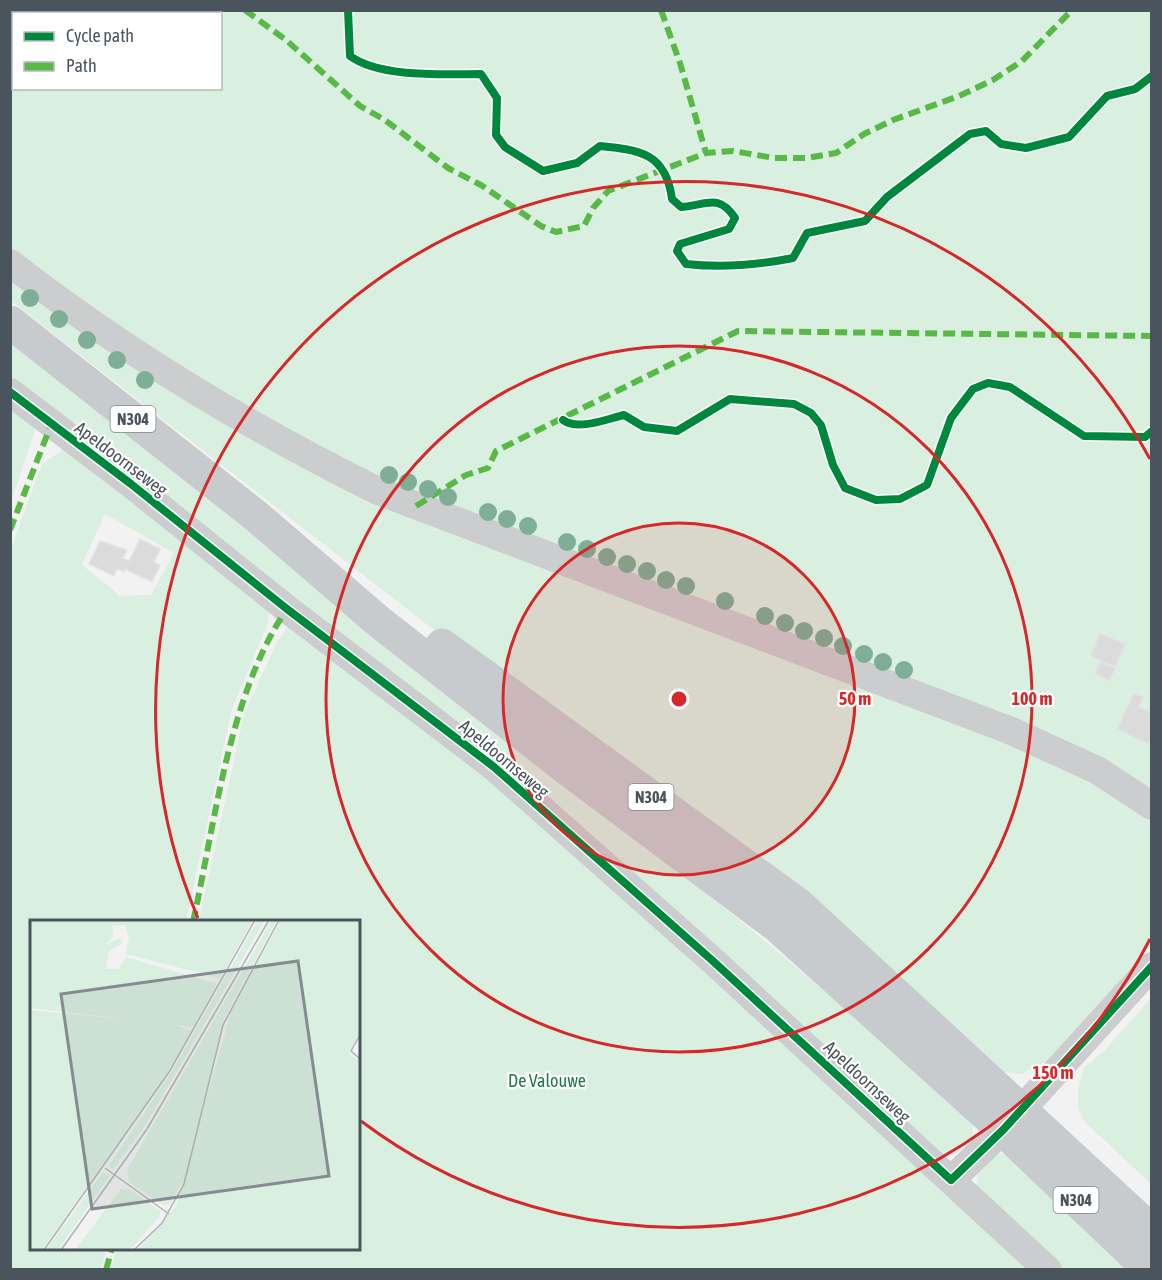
<svg xmlns="http://www.w3.org/2000/svg" width="1162" height="1280" font-family="'Asap Condensed',sans-serif">
	<style>
		.green { fill: #d9efe0; fill-rule: evenodd }
		.building { fill: #dbdbdc; stroke: #e3e4e4; stroke-width: 1.5 }
		.lines { fill: none; stroke-linecap: round; stroke-linejoin: round }
		.minor { stroke: #cccdcf; stroke-width: 28 }
		.primary { stroke: #c8cbcd; stroke-width: 33 }
		.quiet { stroke: #58b947; stroke-width: 6; stroke-dasharray: 12 6; stroke-linecap: butt }
		.cycleway-casing { stroke: #fff; stroke-width: 11 }
		.cycleway { stroke: #00873e; stroke-width: 8 }
		.tree { fill: #7eaf96 }
		.ring { fill: none; stroke: #d62828; stroke-width: 3 }
		.labels { text-anchor: middle; stroke-width: 4.5; stroke-linejoin: round; paint-order: stroke }
		.shield { fill: #fff; stroke: #80878d; stroke-width: 1.5 }
		.shield-label { font-size: 16px; font-weight: bold; fill: #4a545c }
		.street-label { font-size: 18px; fill: #4a545c; stroke: #fff }
		.park-label { font-size: 18px; fill: #20784a; stroke: #fff }
		.inset-road { fill: none; stroke: #afb3b6; stroke-width: 1.5 }
		.view { fill: #858b90; fill-opacity: 0.15; stroke: #858b90; stroke-width: 3 }
		.inset-edge { fill: none; stroke: #4a545c; stroke-width: 3 }
		.centre { fill: #d62828; stroke: #fff; stroke-width: 3 }
		.ring-label { font-size: 18px; text-anchor: middle; font-weight: bold; fill: #d62828; stroke: #fff; stroke-width: 4.5; stroke-linejoin: round; paint-order: stroke }
	</style>
	<rect width="100%" height="100%" fill="#f2f2f2"/>
	<g class="green">
		<path d="M 10,11 L 1151,11 L 1151,795 L 389,485 L 223,398 L 11,250 ZM 14,14 L 220,14 L 220,88 L 14,88 Z"/>
		<path d="M 10,272 L 242,430 L 1071,768 L 1151,818 L 1151,946 L 1047,1061 L 1021,1074 L 993,1071 L 438,633 L 11,301 Z"/>
		<path d="M 10,342 L 753,931 L 972,1115 L 973,1136 L 956,1154 L 939,1154 L 11,379 Z"/>
		<path d="M 11,406 L 36,427 L 11,502 Z"/>
		<path d="M 65,448 L 270,605 L 267,626 L 232,709 L 186,921 L 32,922 L 32,1248 L 107,1249 L 100,1269 L 11,1269 L 10,551 L 42,464 ZM 105,514 L 174,553 L 151,595 L 119,596 C 108,582 94,578 82,564 Z"/>
		<path d="M 291,622 L 489,775 L 1029,1270 L 110,1270 L 117,1249 L 358,1248 L 358,922 L 199,921 L 244,714 L 277,642 Z"/>
		<path d="M 1151,998 L 1151,1184 L 1084,1121 L 1078,1108 L 1078,1089 L 1084,1068 L 1105,1050 Z"/>
		<path d="M 1012,1153 L 1136,1269 L 1063,1269 L 976,1190 L 978,1174 L 993,1155 Z"/>
	</g>
	<g class="building">
		<path d="M 140,539 L 160,549 L 154,562 L 160,565 L 152,582 L 125,569 L 124,572 L 117,569 L 114,576 L 89,564 L 100,541 L 127,550 L 123,558 L 129,561 Z"/>
		<path d="M 1100,633 L 1126,644 L 1115,667 L 1090,656 Z"/>
		<path d="M 1101,662 L 1116,668 L 1109,681 L 1095,674 Z"/>
		<path d="M 1134,693 L 1143,697 L 1139,707 L 1148,711 L 1152,704 L 1152,736 L 1148,744 L 1117,729 Z"/>
	</g>
	<g class="lines">
		<g class="minor">
			<path d="M 10,263 C 124,352 249,427 378,491 L 1009,730 L 1097,770 L 1152,806"/>
			<path d="M 10,392 L 131,484 L 287,609 L 494,767 L 714,962 L 1048,1270"/>
			<path d="M 951,1180 L 1003,1130 L 1152,966"/>
		</g>
		<g class="primary">
			<path d="M 10,322 L 256,516 L 378,621 L 566,768 L 777,926 L 1003,1130 L 1150,1270"/>
			<path d="M 442,645 L 798,904 L 1152,1231"/>
		</g>
		<g class="quiet">
			<path d="M 245,10 L 286,40 L 360,106 L 385,120 L 448,168 L 481,185 L 541,226 L 556,232 L 584,226 L 593,208 L 608,191 L 706,153 L 733,151 L 774,158 L 806,158 L 836,153 L 864,134 L 893,120 L 959,96 L 993,80 L 1022,61 L 1072,10"/>
			<path d="M 661,10 L 680,63 L 706,153"/>
			<path d="M 416,506 L 466,475 L 488,468 L 496,451 L 738,331 L 1152,336"/>
			<path d="M 10,530 L 51,425"/>
			<path d="M 193,922 C 215,823 229,693 287,609"/>
			<path d="M 106,1270 L 112,1248"/>
		</g>
		<g class="cycleway-casing">
			<g id="cycleway">
				<path d="M 348,10 L 350,56 C 380,78 444,74 481,74 L 497,98 L 496,135 L 505,147 L 543,171 L 577,163 L 600,146 C 640,150 666,153 672,199 L 681,207 C 707,205 719,193 735,218 L 729,229 L 680,244 L 677,251 L 686,264 C 721,268 758,265 793,258 L 807,233 L 865,221 L 887,197 L 970,134 L 986,131 L 1001,144 L 1026,148 L 1069,137 L 1107,96 L 1135,89 L 1152,76"/>
				<path d="M 10,392 L 131,484 L 287,609 L 494,767 L 714,962 L 951,1180 L 1003,1130 L 1152,966"/>
				<path d="M 563,420 C 578,431 607,419 624,415 L 644,427 L 677,431 L 730,399 L 794,404 L 811,413 L 821,425 L 833,465 L 845,488 L 876,500 L 900,499 L 927,485 L 951,418 L 973,389 L 988,383 L 1010,387 L 1084,436 L 1145,437 L 1152,431"/>
			</g>
		</g>
		<use href="#cycleway" class="cycleway"/>
	</g>
	<g class="tree">
		<circle cx="30" cy="298" r="9"/>
		<circle cx="59" cy="319" r="9"/>
		<circle cx="87" cy="340" r="9"/>
		<circle cx="117" cy="360" r="9"/>
		<circle cx="145" cy="380" r="9"/>
		<circle cx="389" cy="475" r="9"/>
		<circle cx="408" cy="482" r="9"/>
		<circle cx="428" cy="489" r="9"/>
		<circle cx="448" cy="497" r="9"/>
		<circle cx="488" cy="512" r="9"/>
		<circle cx="507" cy="519" r="9"/>
		<circle cx="528" cy="526" r="9"/>
		<circle cx="567" cy="542" r="9"/>
		<circle cx="587" cy="549" r="9"/>
		<circle cx="607" cy="557" r="9"/>
		<circle cx="627" cy="564" r="9"/>
		<circle cx="647" cy="571" r="9"/>
		<circle cx="666" cy="580" r="9"/>
		<circle cx="686" cy="586" r="9"/>
		<circle cx="725" cy="601" r="9"/>
		<circle cx="765" cy="616" r="9"/>
		<circle cx="785" cy="623" r="9"/>
		<circle cx="804" cy="631" r="9"/>
		<circle cx="824" cy="638" r="9"/>
		<circle cx="843" cy="646" r="9"/>
		<circle cx="864" cy="654" r="9"/>
		<circle cx="883" cy="662" r="9"/>
		<circle cx="904" cy="670" r="9"/>
	</g>
	<circle cx="679" cy="699" r="176" fill="#d62828" fill-opacity=".12"/>
	<g class="ring">
		<circle cx="679" cy="699" r="176"/>
		<circle cx="679" cy="699" r="353"/>
		<path d="M1150 939A529 529 0 0 1 361 1121M198 918A529 529 0 0 1 1150 459"/>
	</g>
	<g class="labels">
		<g class="shield">
			<rect x="110.5" y="406" width="45" height="26" rx="4.5"/>
			<rect x="628.5" y="784" width="45" height="26" rx="4.5"/>
			<rect x="1053.5" y="1187" width="45" height="26" rx="4.5"/>
		</g>
		<g class="shield-label">
			<text x="133" y="425">N304</text>
			<text x="651" y="803">N304</text>
			<text x="1076" y="1206">N304</text>
		</g>
		<g class="street-label">
			<text transform="translate(121 459) rotate(37)" y="6">Apeldoornseweg</text>
			<text transform="translate(504 759) rotate(40)" y="6">Apeldoornseweg</text>
			<text transform="translate(867 1082) rotate(43)" y="6">Apeldoornseweg</text>
		</g>
		<g class="park-label">
			<text x="547" y="1087">De Valouwe</text>
		</g>
	</g>
	<g transform="translate(30 920)">
		<rect width="330" height="330" fill="#f2f2f2"/>
		<path d="M 0,0 L 223,0 L 190,58 L 96,34 L 99,17 L 95,5 L 82,6 L 83,17 L 75,25 L 90,18 L 93,23 L 79,31 L 76,49 L 88,49 L 96,37 L 187,64 L 163,107 L 0,88 ZM 228,0 L 235,0 L 116,204 L 83,250 L 79,245 L 141,153 ZM 242,0 L 247,0 L 195,97 L 154,259 L 140,284 L 133,285 L 99,262 L 97,250 ZM 251,0 L 330,0 L 330,113 L 319,134 L 330,141 L 330,330 L 108,330 L 146,286 L 201,92 ZM 0,90 L 142,104 L 161,111 L 138,151 L 12,330 L 0,330 ZM 73,252 L 80,255 L 28,330 L 16,330 ZM 91,269 L 99,269 L 130,291 L 130,296 L 100,330 L 45,330 Z" fill="#d9efe0"/>
		<path class="inset-road" d="M 330,115 L 321,131 L 330,139M 75,248 L 139,294M 14,330 L 139,152 L 225,0M 31,330 L 117,209 L 239,0M 104,330 L 132,303 L 154,264 L 193,105 L 249,0"/>
		<path class="view" d="M 268,41 L 299,256 L 62,289 L 31,74 Z"/>
		<rect width="330" height="330" class="inset-edge"/>
	</g>
	<circle cx="679" cy="699" r="9" class="centre"/>
	<g class="ring-label">
		<text x="855" y="705">50 m</text>
		<text x="1032" y="705">100 m</text>
		<text x="1053" y="1079">150 m</text>
	</g>
	<rect width="1162" height="1280" fill="none" stroke="#4a545c" stroke-width="24"/>
	<rect x="12" y="12" width="210" height="78" fill="#ffffff" stroke="#b7bbbe" stroke-width="1.5"/>
	<rect x="24" y="32" width="30" height="9" fill="#00873e" stroke="#b7bbbe" stroke-width="1.5"/>
	<text x="66" y="42" font-size="18" fill="#4a545c">Cycle path</text>
	<rect x="24" y="62" width="30" height="9" fill="#58b947" stroke="#b7bbbe" stroke-width="1.5"/>
	<text x="66" y="72" font-size="18" fill="#4a545c">Path</text>
</svg>
